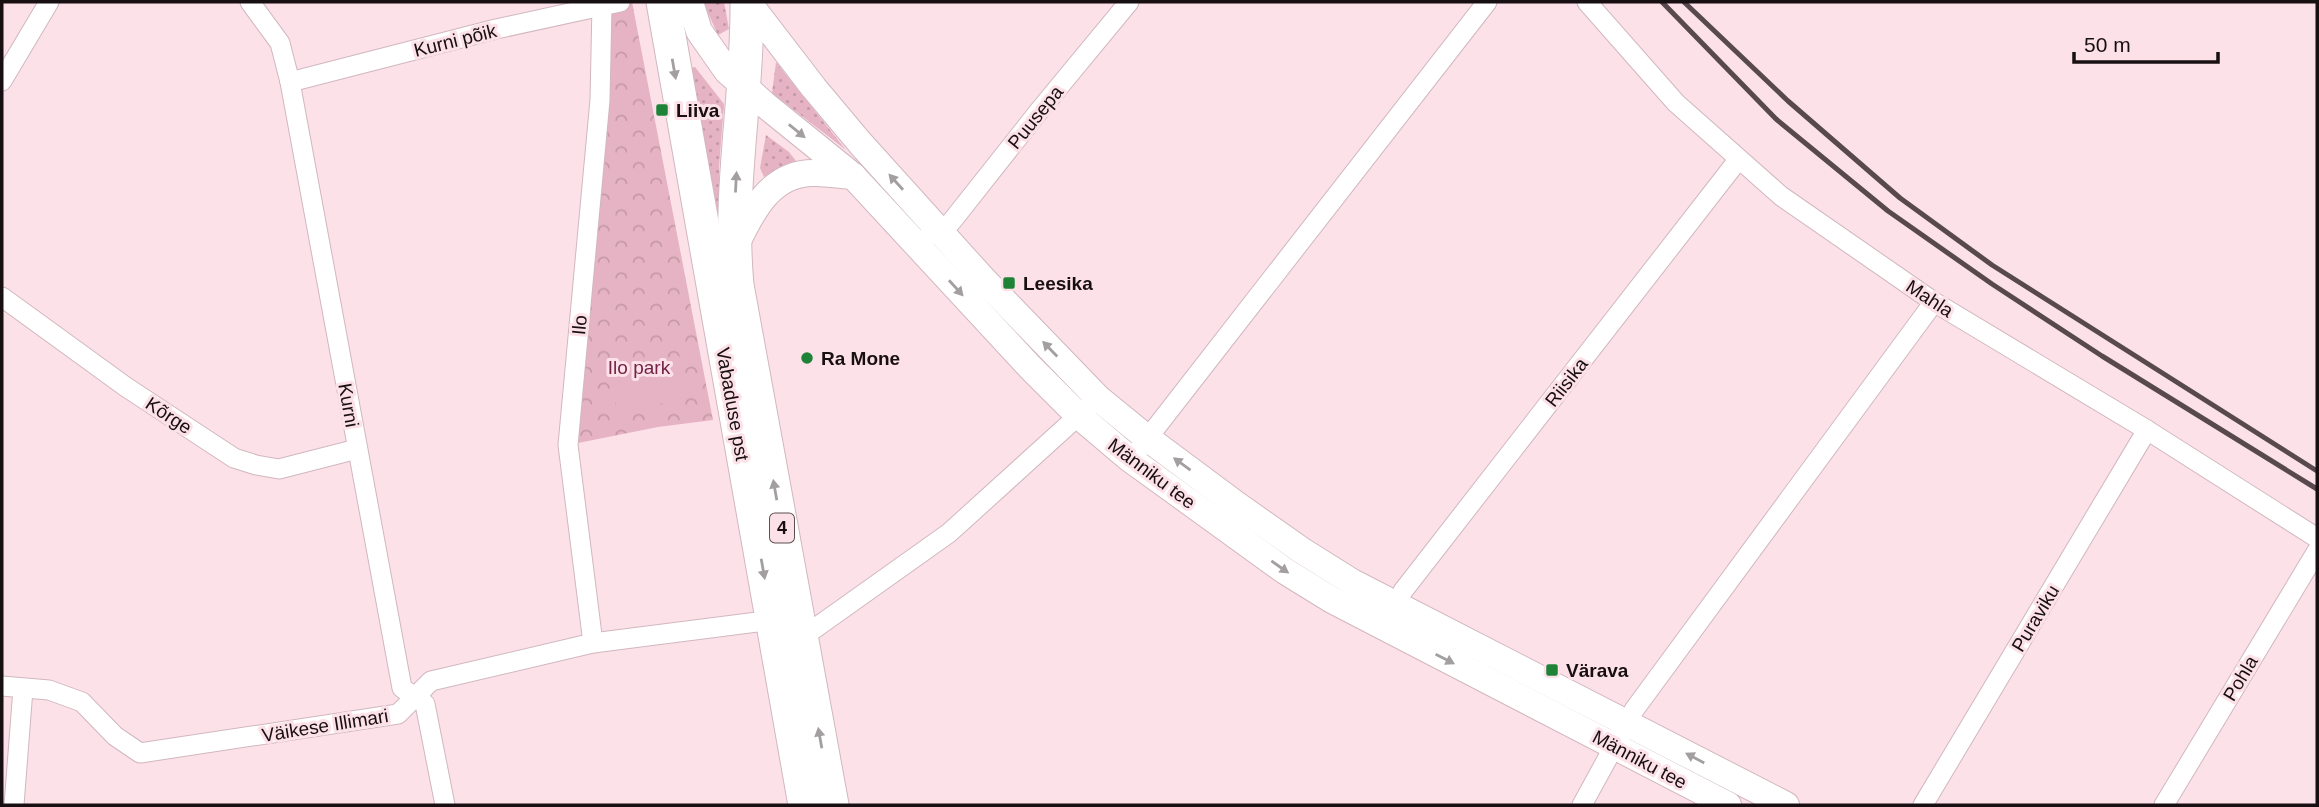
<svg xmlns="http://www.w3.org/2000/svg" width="2319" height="807" font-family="Arial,sans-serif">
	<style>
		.grass { fill: url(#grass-dots) }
		.forest { fill: url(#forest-crowns) }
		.pitch { fill: #e6b3c4 }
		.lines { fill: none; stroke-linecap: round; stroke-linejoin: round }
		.street-casing { stroke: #d1b7bf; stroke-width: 21 }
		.secondary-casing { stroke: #d1b7bf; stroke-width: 28 }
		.highway-casing { stroke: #d1b7bf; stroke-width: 35 }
		.street { stroke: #fff; stroke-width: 19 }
		.secondary { stroke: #fff; stroke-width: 26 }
		.highway { stroke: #fff; stroke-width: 33 }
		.rail { stroke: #57494d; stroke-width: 5 }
		.oneway { fill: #a39fa0 }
		.poi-dot { fill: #1e8337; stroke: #fce1e9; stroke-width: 2.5 }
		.labels { text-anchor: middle; stroke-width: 6; stroke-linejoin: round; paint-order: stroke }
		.shield { fill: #fce1e9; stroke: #5c4e52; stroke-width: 2 }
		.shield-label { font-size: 18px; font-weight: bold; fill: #180f12 }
		.street-label { font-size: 19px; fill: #180f12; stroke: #fce1e9 }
		.poi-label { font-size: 19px; font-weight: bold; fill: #180f12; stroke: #fce1e9; text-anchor: start }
		.park-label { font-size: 19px; fill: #742346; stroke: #fce1e9 }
	</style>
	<defs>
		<pattern id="grass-dots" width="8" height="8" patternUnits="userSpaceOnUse" patternTransform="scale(1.75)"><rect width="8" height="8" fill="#e6b3c4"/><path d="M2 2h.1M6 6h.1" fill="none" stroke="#c599a7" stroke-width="1.8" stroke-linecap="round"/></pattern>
		<pattern id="forest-crowns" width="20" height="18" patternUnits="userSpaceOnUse" patternTransform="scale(1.75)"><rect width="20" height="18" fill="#e6b3c4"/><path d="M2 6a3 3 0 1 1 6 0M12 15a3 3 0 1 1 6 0" fill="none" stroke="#c599a7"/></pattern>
	</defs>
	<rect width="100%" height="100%" fill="#fce1e9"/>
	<g class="grass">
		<path d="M 703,2 L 724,2 L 729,29 L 718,35 Z"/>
		<path d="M 776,62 L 846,150 L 772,93 Z"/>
		<path d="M 695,67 L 724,104 L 719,167 L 719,236 L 690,68 Z"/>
		<path d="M 766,135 L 789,152 L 796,161 L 764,177 L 760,168 Z"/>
	</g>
	<path class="forest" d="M 613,2 L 632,2 L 713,420 L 658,427 L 568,445 L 602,5 Z"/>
	<path class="pitch" d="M 679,356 L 686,399 L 617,411 L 610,368 Z"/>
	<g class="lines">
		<g class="street-casing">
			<g id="street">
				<path d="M 250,2 L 280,43 L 290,82 L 402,688 L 425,704 L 445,805"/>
				<path d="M 1587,2 L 1676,103 L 1781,196 L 1934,302 L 2147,430 L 2317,538"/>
				<path d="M 2,81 L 49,2"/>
				<path d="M 290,82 L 496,29 L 620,2"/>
				<path d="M 929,235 L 941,233 L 952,221 L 1039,111 L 1129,2"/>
				<path d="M 2,297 L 126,387 L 234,458 L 256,465 L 279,469 L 357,449"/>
				<path d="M 1140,448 L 1487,2"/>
				<path d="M 1396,605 L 1403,591 L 1738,160"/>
				<path d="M 801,631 L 814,629 L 949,533 L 1088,407"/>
				<path d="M 593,643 L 568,445 L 600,100 L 602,5"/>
				<path d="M 2,686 L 49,690 L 82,702 L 115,736 L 140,753 L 398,714 L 431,681 L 593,643 L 780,619"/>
				<path d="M 14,805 L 23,689"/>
				<path d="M 1582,805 L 1634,710 L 1934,302"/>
				<path d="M 1923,805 L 2147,430"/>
				<path d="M 2164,805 L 2317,551"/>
			</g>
		</g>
		<g class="secondary-casing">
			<g id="secondary">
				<path d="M 690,2 L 699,31 L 727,71 L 764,104 L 853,176 L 1030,367 L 1078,415 L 1130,459 L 1285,571 L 1332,600 L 1728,805"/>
				<path d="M 748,2 L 814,88 L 861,144 L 983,279 L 1098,398 L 1147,438 L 1237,505 L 1301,550 L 1352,582 L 1786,805"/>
				<path d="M 736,245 C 752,211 771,172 815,173 C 827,173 840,175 853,176"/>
			</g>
		</g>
		<g class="highway-casing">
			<g id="highway">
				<path d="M 663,2 L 805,805"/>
				<path d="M 747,2 C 748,97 728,190 737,285 L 832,805"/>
			</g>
		</g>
		<use href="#street" class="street"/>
		<use href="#secondary" class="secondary"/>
		<use href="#highway" class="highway"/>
		<g class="rail">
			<path d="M 1662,2 L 1776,119 L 1888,211 L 1992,284 L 2102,356 L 2317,489"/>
			<path d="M 1684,2 L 1788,101 L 1900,198 L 1992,265 L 2317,471"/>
		</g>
	</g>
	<defs><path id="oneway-solid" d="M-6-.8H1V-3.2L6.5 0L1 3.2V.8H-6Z" transform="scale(1.75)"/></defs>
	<g class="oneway">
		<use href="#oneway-solid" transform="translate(674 69) rotate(80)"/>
		<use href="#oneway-solid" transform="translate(797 131) rotate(39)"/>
		<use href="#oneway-solid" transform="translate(736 182) rotate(-87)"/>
		<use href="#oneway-solid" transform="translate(896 182) rotate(-132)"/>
		<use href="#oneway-solid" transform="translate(956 288) rotate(48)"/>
		<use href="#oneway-solid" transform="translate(1050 349) rotate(-134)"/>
		<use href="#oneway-solid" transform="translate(1182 464) rotate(-144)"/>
		<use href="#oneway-solid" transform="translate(775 490) rotate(-100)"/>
		<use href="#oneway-solid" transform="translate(1280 567) rotate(35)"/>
		<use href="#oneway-solid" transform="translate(763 569) rotate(80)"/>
		<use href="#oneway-solid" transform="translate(1445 659) rotate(27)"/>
		<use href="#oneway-solid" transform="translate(820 738) rotate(-100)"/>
		<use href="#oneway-solid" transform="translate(1695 758) rotate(-152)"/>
	</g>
	<g class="poi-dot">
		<rect x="655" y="103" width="14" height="14" rx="3.5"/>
		<rect x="1002" y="276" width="14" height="14" rx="3.5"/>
		<circle cx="807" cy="358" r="7"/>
		<rect x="1545" y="663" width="14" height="14" rx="3.5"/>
	</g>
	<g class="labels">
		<rect class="shield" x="770" y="513.5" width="24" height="29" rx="5"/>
		<g class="shield-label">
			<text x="782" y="534">4</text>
		</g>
		<g class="street-label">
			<text transform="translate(455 40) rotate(-14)" y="7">Kurni põik</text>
			<text transform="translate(1035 117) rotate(-51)" y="7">Puusepa</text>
			<text transform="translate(1930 298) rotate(33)" y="7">Mahla</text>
			<text transform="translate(579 325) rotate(-85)" y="7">Ilo</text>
			<text transform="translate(1566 382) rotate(-52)" y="7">Riisika</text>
			<text transform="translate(733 404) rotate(80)" y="7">Vabaduse pst</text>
			<text transform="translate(349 405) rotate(80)" y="7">Kurni</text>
			<text transform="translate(169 415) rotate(33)" y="7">Kõrge</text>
			<text transform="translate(1152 473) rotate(37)" y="7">Männiku tee</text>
			<text transform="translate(2035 618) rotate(-59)" y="7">Puraviku</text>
			<text transform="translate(2240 678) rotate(-59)" y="7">Pohla</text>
			<text transform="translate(325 725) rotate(-9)" y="7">Väikese Illimari</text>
			<text transform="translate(1640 759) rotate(28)" y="7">Männiku tee</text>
		</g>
		<g class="poi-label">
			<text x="676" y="117">Liiva</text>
			<text x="1023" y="290">Leesika</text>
			<text x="821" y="365">Ra Mone</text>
			<text x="1566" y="677">Värava</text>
		</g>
		<g class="park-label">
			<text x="639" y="374">Ilo park</text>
		</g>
	</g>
	<rect width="2319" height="807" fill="none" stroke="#180f12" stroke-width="7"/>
	<path d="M2074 52v10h144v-10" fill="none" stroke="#180f12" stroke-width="3.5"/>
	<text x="2084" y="52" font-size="21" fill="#180f12" stroke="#fce1e9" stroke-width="5" paint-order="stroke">50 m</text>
</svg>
